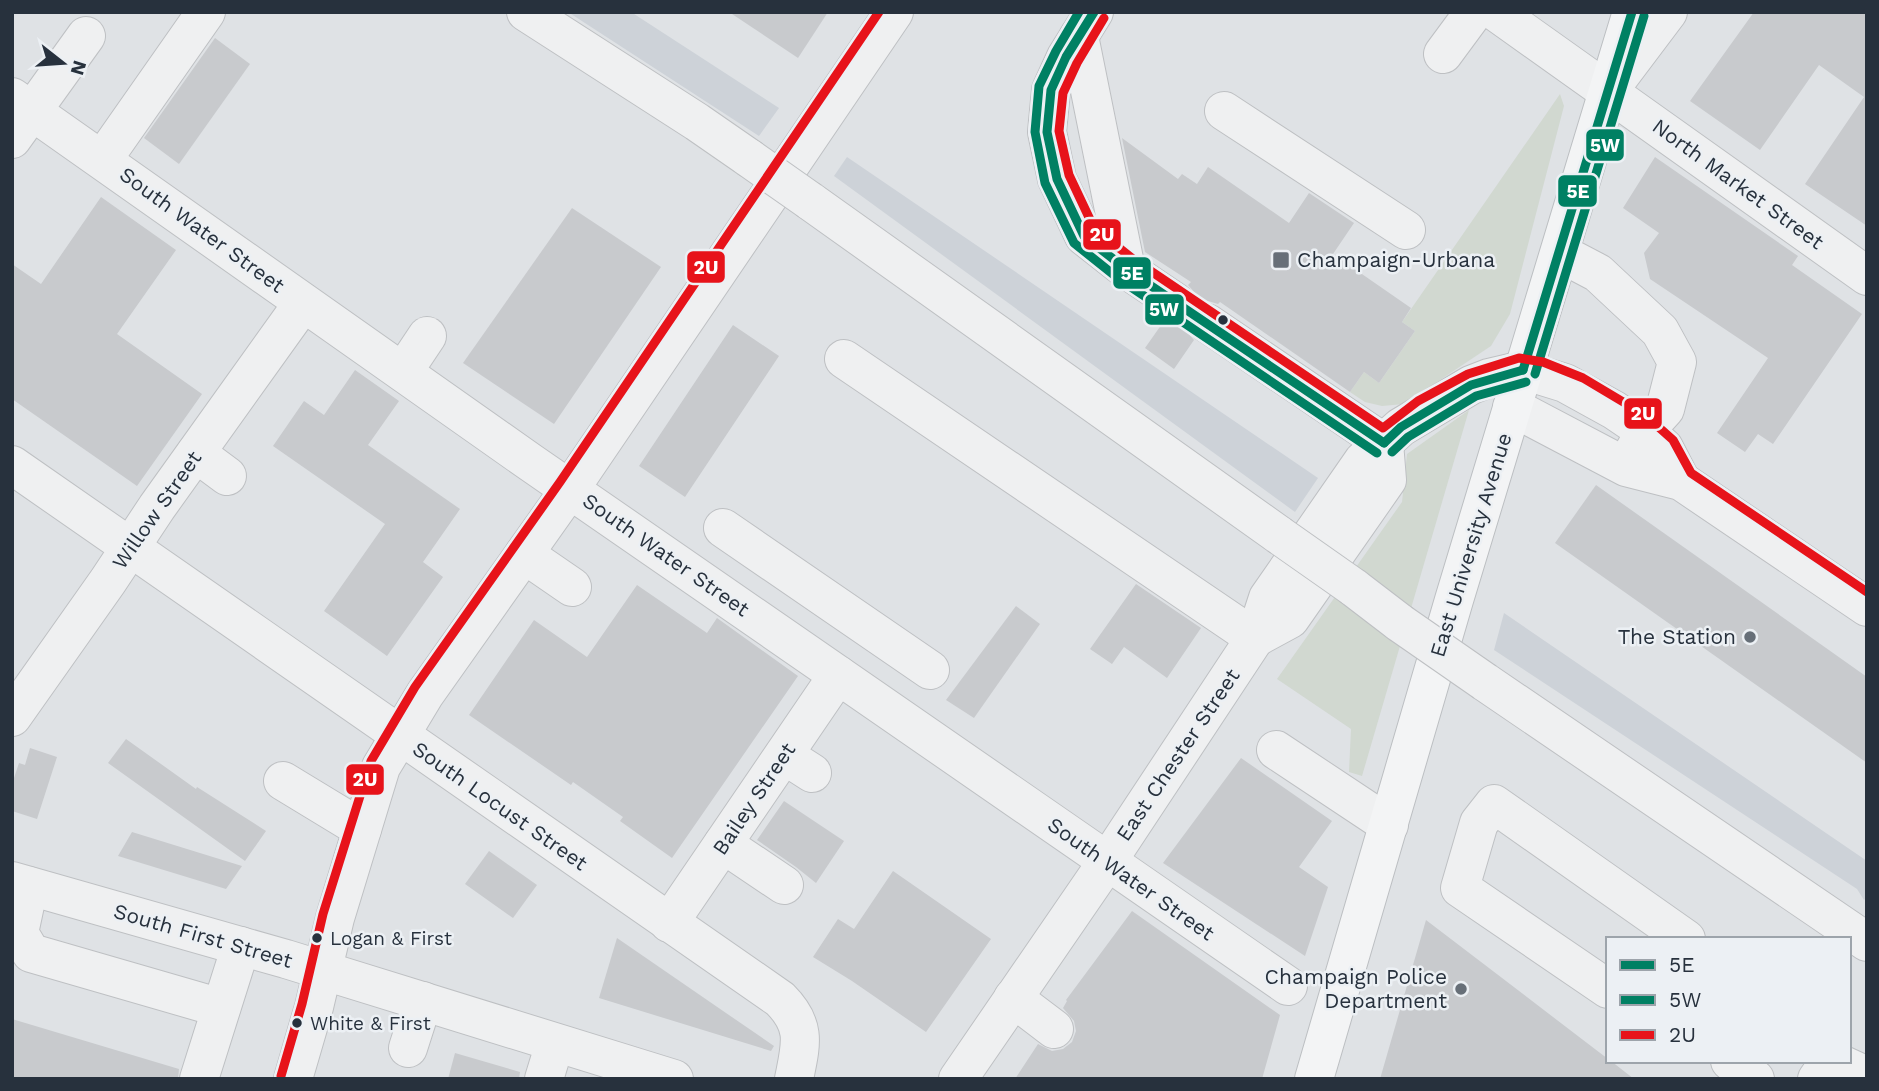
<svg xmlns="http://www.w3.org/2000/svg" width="1879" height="1091" font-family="'Work Sans',sans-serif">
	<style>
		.built { fill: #cdd2d8 }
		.green { fill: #d1d8d0 }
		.building { fill: #c8cacd }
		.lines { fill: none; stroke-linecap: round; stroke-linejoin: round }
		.minor-casing { stroke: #bec0c3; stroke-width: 40 }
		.major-casing { stroke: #bcbfc2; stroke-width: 40 }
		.minor { stroke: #eff0f1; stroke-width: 38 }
		.major { stroke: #f3f4f5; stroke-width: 38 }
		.minor-bridge-casing { stroke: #bec0c3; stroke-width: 40; stroke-linecap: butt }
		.minor-bridge { stroke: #eff0f1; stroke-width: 38 }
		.bus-1-casing { stroke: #ecf0f4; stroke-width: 14 }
		.bus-2-casing { stroke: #ecf0f4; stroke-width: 14 }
		.bus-3-casing { stroke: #ecf0f4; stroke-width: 14 }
		.bus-1 { stroke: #008063; stroke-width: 9 }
		.bus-2 { stroke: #008063; stroke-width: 9 }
		.bus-3 { stroke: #e7131a; stroke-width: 9 }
		.poi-dot { fill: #676f78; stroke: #ecf0f4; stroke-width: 2.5 }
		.bus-dot { fill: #27313d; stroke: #ecf0f4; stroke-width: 2.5 }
		.labels { text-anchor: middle; stroke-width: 5; stroke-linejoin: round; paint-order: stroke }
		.bus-label { font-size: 19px; fill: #27313d; stroke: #ecf0f4; text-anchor: start }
		.street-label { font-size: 21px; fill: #27313d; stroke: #ecf0f4 }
		.poi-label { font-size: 21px; fill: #27313d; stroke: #ecf0f4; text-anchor: end }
		.line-badge { stroke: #ecf0f4; stroke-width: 2.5 }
		.badge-label { font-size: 19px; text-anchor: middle; font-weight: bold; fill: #fff }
	</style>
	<rect width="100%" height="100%" fill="#dfe2e5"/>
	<g class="built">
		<path d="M 568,12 L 631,12 L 779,108 L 759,136 Z"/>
		<path d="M 847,157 L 1318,478 L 1295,512 L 834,176 Z"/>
		<path d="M 1504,613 L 1867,861 L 1867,897 L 1864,900 L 1857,889 L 1494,650 Z"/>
	</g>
	<g class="green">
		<path d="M 1560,94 L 1564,106 L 1510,314 L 1491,346 L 1404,404 L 1382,406 L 1365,402 L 1350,392 L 1364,372 L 1379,383 L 1415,331 L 1402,322 Z"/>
		<path d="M 1469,410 L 1362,776 L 1349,772 L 1351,729 L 1277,679 L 1402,502 L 1407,454 Z"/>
	</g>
	<g class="building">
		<path d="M 729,12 L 828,12 L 798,58 Z"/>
		<path d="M 1754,12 L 1867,12 L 1867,226 L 1805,184 L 1864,97 L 1819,65 L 1760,150 L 1690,101 Z"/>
		<path d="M 215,38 L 250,64 L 179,164 L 144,138 Z"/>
		<path d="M 1122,138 L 1178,179 L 1182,174 L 1197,184 L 1208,167 L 1289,223 L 1309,193 L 1354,223 L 1333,254 L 1411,308 L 1402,322 L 1415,331 L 1379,383 L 1364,372 L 1350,392 L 1220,302 L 1218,304 L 1208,301 L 1197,304 L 1195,293 L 1188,285 L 1191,282 L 1145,252 Z"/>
		<path d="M 1655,157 L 1798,256 L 1792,265 L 1862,314 L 1773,444 L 1758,434 L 1745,452 L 1717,433 L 1768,358 L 1650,279 L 1644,253 L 1659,233 L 1623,208 Z"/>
		<path d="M 101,197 L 176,250 L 117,334 L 202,394 L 137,486 L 12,399 L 12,264 L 41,284 Z"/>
		<path d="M 572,208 L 661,267 L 554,424 L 463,363 Z"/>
		<path d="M 1164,321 L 1174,324 L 1185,321 L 1187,332 L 1194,340 L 1174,369 L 1145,348 Z"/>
		<path d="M 733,325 L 779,356 L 685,497 L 639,466 Z"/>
		<path d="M 355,370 L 399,401 L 368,445 L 460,509 L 423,562 L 443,577 L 387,656 L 324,611 L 385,524 L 273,446 L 304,401 L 324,415 Z"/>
		<path d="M 1596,485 L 1867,677 L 1867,763 L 1555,543 Z"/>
		<path d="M 1136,584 L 1201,628 L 1167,678 L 1124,647 L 1112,664 L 1090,649 Z"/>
		<path d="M 637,585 L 707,633 L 717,618 L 798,676 L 672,858 L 620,821 L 623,817 L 573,782 L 571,785 L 469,715 L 534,620 L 587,657 Z"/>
		<path d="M 1016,606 L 1040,624 L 974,718 L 946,700 Z"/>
		<path d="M 126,739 L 196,789 L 197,787 L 266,831 L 245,861 L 108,763 Z"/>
		<path d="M 30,748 L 57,757 L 37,819 L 12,811 L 12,784 L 19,763 L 25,765 Z"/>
		<path d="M 1241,758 L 1332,821 L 1299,867 L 1328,887 L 1305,956 L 1163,863 Z"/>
		<path d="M 784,801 L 844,841 L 816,883 L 796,867 L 757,840 Z"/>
		<path d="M 132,832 L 242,866 L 226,889 L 118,856 Z"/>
		<path d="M 489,851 L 537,885 L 513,918 L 465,884 Z"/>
		<path d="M 893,871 L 991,939 L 926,1032 L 852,981 L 813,957 L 838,919 L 854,929 Z"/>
		<path d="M 1132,911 L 1280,1015 L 1262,1079 L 1015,1079 L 1038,1044 L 1052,1051 L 1063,1049 L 1072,1042 L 1076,1031 L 1074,1021 L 1063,1008 L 1067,1001 L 1066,1000 Z"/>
		<path d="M 1426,920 L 1608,1059 L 1608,1061 L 1611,1061 L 1634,1079 L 1380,1079 Z"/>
		<path d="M 617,938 L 774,1046 L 771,1051 L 599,998 Z"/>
		<path d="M 12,1019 L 179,1069 L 178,1079 L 12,1079 Z"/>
		<path d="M 455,1053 L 520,1072 L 519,1079 L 448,1079 Z"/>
	</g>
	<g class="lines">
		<g class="minor-casing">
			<g id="minor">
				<path d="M 526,12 L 697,122 L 749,158"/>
				<path d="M 1094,12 L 1066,57 L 1051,90 L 1047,132 L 1057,179 L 1084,236 L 1126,269 L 1175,302"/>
				<path d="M 1496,12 L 1867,276"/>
				<path d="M 1079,36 L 1126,269"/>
				<path d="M 1443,54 L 1474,12"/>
				<path d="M 1610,89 L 1668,12"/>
				<path d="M 12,97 L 530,462 L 1288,986"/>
				<path d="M 1224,111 L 1406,230"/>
				<path d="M 12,139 L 86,36"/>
				<path d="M 103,159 L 206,12"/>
				<path d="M 810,201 L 1279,535"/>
				<path d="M 1560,253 L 1598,273 L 1660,331 L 1677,362 L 1665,409 L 1645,431 L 1633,453"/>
				<path d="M 1207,323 L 1384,443"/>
				<path d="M 844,359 L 1255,638"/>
				<path d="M 403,372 L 427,336"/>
				<path d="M 1512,407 L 1626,467 L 1681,481 L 1867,607"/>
				<path d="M 196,453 L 227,476"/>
				<path d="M 12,465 L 780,999 C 807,1026 801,1044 794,1079"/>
				<path d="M 723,528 L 930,670"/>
				<path d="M 524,554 L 572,587"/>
				<path d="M 1353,587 L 1400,623"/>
				<path d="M 1255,638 L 1290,619 L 1387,480 L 1384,443"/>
				<path d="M 1485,682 L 1867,942"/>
				<path d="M 12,717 L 108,581 L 157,507 L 303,303"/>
				<path d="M 1276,750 L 1389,825"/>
				<path d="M 784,755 L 812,773"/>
				<path d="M 283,781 L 362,829"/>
				<path d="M 723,844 L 784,885"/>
				<path d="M 12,881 L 286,959 L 674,1079"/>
				<path d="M 29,886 L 19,933 L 31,953 L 221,1008"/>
				<path d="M 669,923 L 838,675"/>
				<path d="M 1608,989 L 1460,888 L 1479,823 L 1494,804 L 1686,939"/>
				<path d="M 1013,998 L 1054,1029"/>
				<path d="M 408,1048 L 423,1001"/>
				<path d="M 1730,1061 L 1755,1079"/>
				<path d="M 199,1079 L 241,946"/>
				<path d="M 293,1079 L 314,1007 L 335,918 L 381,767 L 425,694 L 570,489 L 894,12"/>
				<path d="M 544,1079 L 555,1043"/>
				<path d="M 958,1079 L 1107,862 L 1255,638 L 1268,598 L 1363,461 L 1401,427 L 1471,385 L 1489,378 L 1523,370 L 1565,383 L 1614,410 L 1645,431 L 1664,448 L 1681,481"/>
				<path d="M 1817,1079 L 1822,1072 L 1843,1065 L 1867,1076"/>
			</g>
		</g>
		<g class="major-casing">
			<path id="major" d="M 1314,1079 L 1454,600 L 1632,12"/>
		</g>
		<use href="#minor" class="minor"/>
		<use href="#major" class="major"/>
		<g class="minor-bridge-casing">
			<g id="minor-bridge">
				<path d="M 749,158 L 810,201"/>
				<path d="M 1279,535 L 1353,587"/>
				<path d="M 1400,623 L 1485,682"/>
			</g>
		</g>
		<use href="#minor-bridge" class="minor-bridge"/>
		<g class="bus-1-casing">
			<g id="bus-1">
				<path d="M 1094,12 L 1066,57 L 1051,90 L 1047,132 L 1057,179 L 1084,236 L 1126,269 L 1384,443"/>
				<path d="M 1523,370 L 1632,12"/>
				<path d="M 1384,443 L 1401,427 L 1471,385 L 1523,370"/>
			</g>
		</g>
		<g class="bus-2-casing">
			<g id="bus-2">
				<path d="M 1079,12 L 1056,51 L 1039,86 L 1035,132 L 1045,183 L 1074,243 L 1119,279 L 1377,453"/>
				<path d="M 1535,374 L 1644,16"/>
				<path d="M 1392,452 L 1408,437 L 1476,396 L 1526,382"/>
			</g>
		</g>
		<g class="bus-3-casing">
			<g id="bus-3">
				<path d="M 1104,18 L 1077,63 L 1063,93 L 1059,131 L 1069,175 L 1094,228 L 1133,259 L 1383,428 L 1418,401 L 1468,374 L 1519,358 L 1543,362 L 1583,378 L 1645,415 L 1673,440 L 1691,473 L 1867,592"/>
				<path d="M 281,1076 L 302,1004 L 323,914 L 371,761 L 415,687 L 560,482 L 879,12"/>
			</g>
		</g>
		<use href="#bus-1" class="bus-1"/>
		<use href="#bus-2" class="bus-2"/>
		<use href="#bus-3" class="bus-3"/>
	</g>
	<g class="poi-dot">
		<rect x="1272" y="251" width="18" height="18" rx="3.5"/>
		<circle cx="1750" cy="637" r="7"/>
		<circle cx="1461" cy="989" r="7"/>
	</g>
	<g class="bus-dot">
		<circle cx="1223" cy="320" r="6"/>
		<circle cx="317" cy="938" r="6"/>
		<circle cx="297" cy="1023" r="6"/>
	</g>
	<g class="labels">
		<g class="bus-label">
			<text x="330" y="945">Logan &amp; First</text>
			<text x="310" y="1030">White &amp; First</text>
		</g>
		<g class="street-label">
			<text transform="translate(1738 184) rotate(36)" y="7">North Market Street</text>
			<text transform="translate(202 230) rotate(36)" y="7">South Water Street</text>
			<text transform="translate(157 510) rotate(-55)" y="7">Willow Street</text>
			<text transform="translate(1471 545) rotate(-73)" y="7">East University Avenue</text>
			<text transform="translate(666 555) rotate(35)" y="7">South Water Street</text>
			<text transform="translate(1178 755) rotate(-56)" y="7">East Chester Street</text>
			<text transform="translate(754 799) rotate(-56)" y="7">Bailey Street</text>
			<text transform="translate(500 806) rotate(35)" y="7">South Locust Street</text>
			<text transform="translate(1131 879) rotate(35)" y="7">South Water Street</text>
			<text transform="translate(203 936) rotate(16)" y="7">South First Street</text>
		</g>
		<g class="poi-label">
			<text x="1297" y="267" text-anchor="start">Champaign-Urbana</text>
			<text x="1736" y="644">The Station</text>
			<text x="1447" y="984">Champaign Police<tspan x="1447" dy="24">Department</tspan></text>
		</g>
	</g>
	<g class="line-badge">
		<rect x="1585" y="128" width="40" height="34" rx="7" fill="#008063"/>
		<rect x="1557" y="174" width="41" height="34" rx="7" fill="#008063"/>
		<rect x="1082" y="218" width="40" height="33" rx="7" fill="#e7131a"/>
		<rect x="686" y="250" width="40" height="34" rx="7" fill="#e7131a"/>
		<rect x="1112" y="256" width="40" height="34" rx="7" fill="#008063"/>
		<rect x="1144" y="293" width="41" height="33" rx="7" fill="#008063"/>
		<rect x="1623" y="397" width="40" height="33" rx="7" fill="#e7131a"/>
		<rect x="345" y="763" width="40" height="33" rx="7" fill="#e7131a"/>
	</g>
	<g class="badge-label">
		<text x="1605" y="152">5W</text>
		<text x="1578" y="198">5E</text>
		<text x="1102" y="241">2U</text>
		<text x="706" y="274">2U</text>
		<text x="1132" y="280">5E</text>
		<text x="1164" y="316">5W</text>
		<text x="1643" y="420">2U</text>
		<text x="365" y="786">2U</text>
	</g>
	<rect width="1879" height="1091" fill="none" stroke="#27313d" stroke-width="28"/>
	<rect x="1606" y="937" width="245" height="126" fill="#ecf0f4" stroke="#9da4ab" stroke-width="2"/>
	<rect x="1620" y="960" width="35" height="10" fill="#008063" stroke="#9da4ab" stroke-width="2"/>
	<text x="1669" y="972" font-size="21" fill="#27313d">5E</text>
	<rect x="1620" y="995" width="35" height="10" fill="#008063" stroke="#9da4ab" stroke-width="2"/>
	<text x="1669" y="1007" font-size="21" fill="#27313d">5W</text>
	<rect x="1620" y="1030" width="35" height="10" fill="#e7131a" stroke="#9da4ab" stroke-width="2"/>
	<text x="1669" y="1042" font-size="21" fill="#27313d">2U</text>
	<g transform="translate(63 63) rotate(107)" stroke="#ecf0f4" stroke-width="5" paint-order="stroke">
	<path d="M0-5L12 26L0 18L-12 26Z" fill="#27313d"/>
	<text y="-10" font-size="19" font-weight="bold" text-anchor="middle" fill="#27313d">N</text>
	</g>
</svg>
